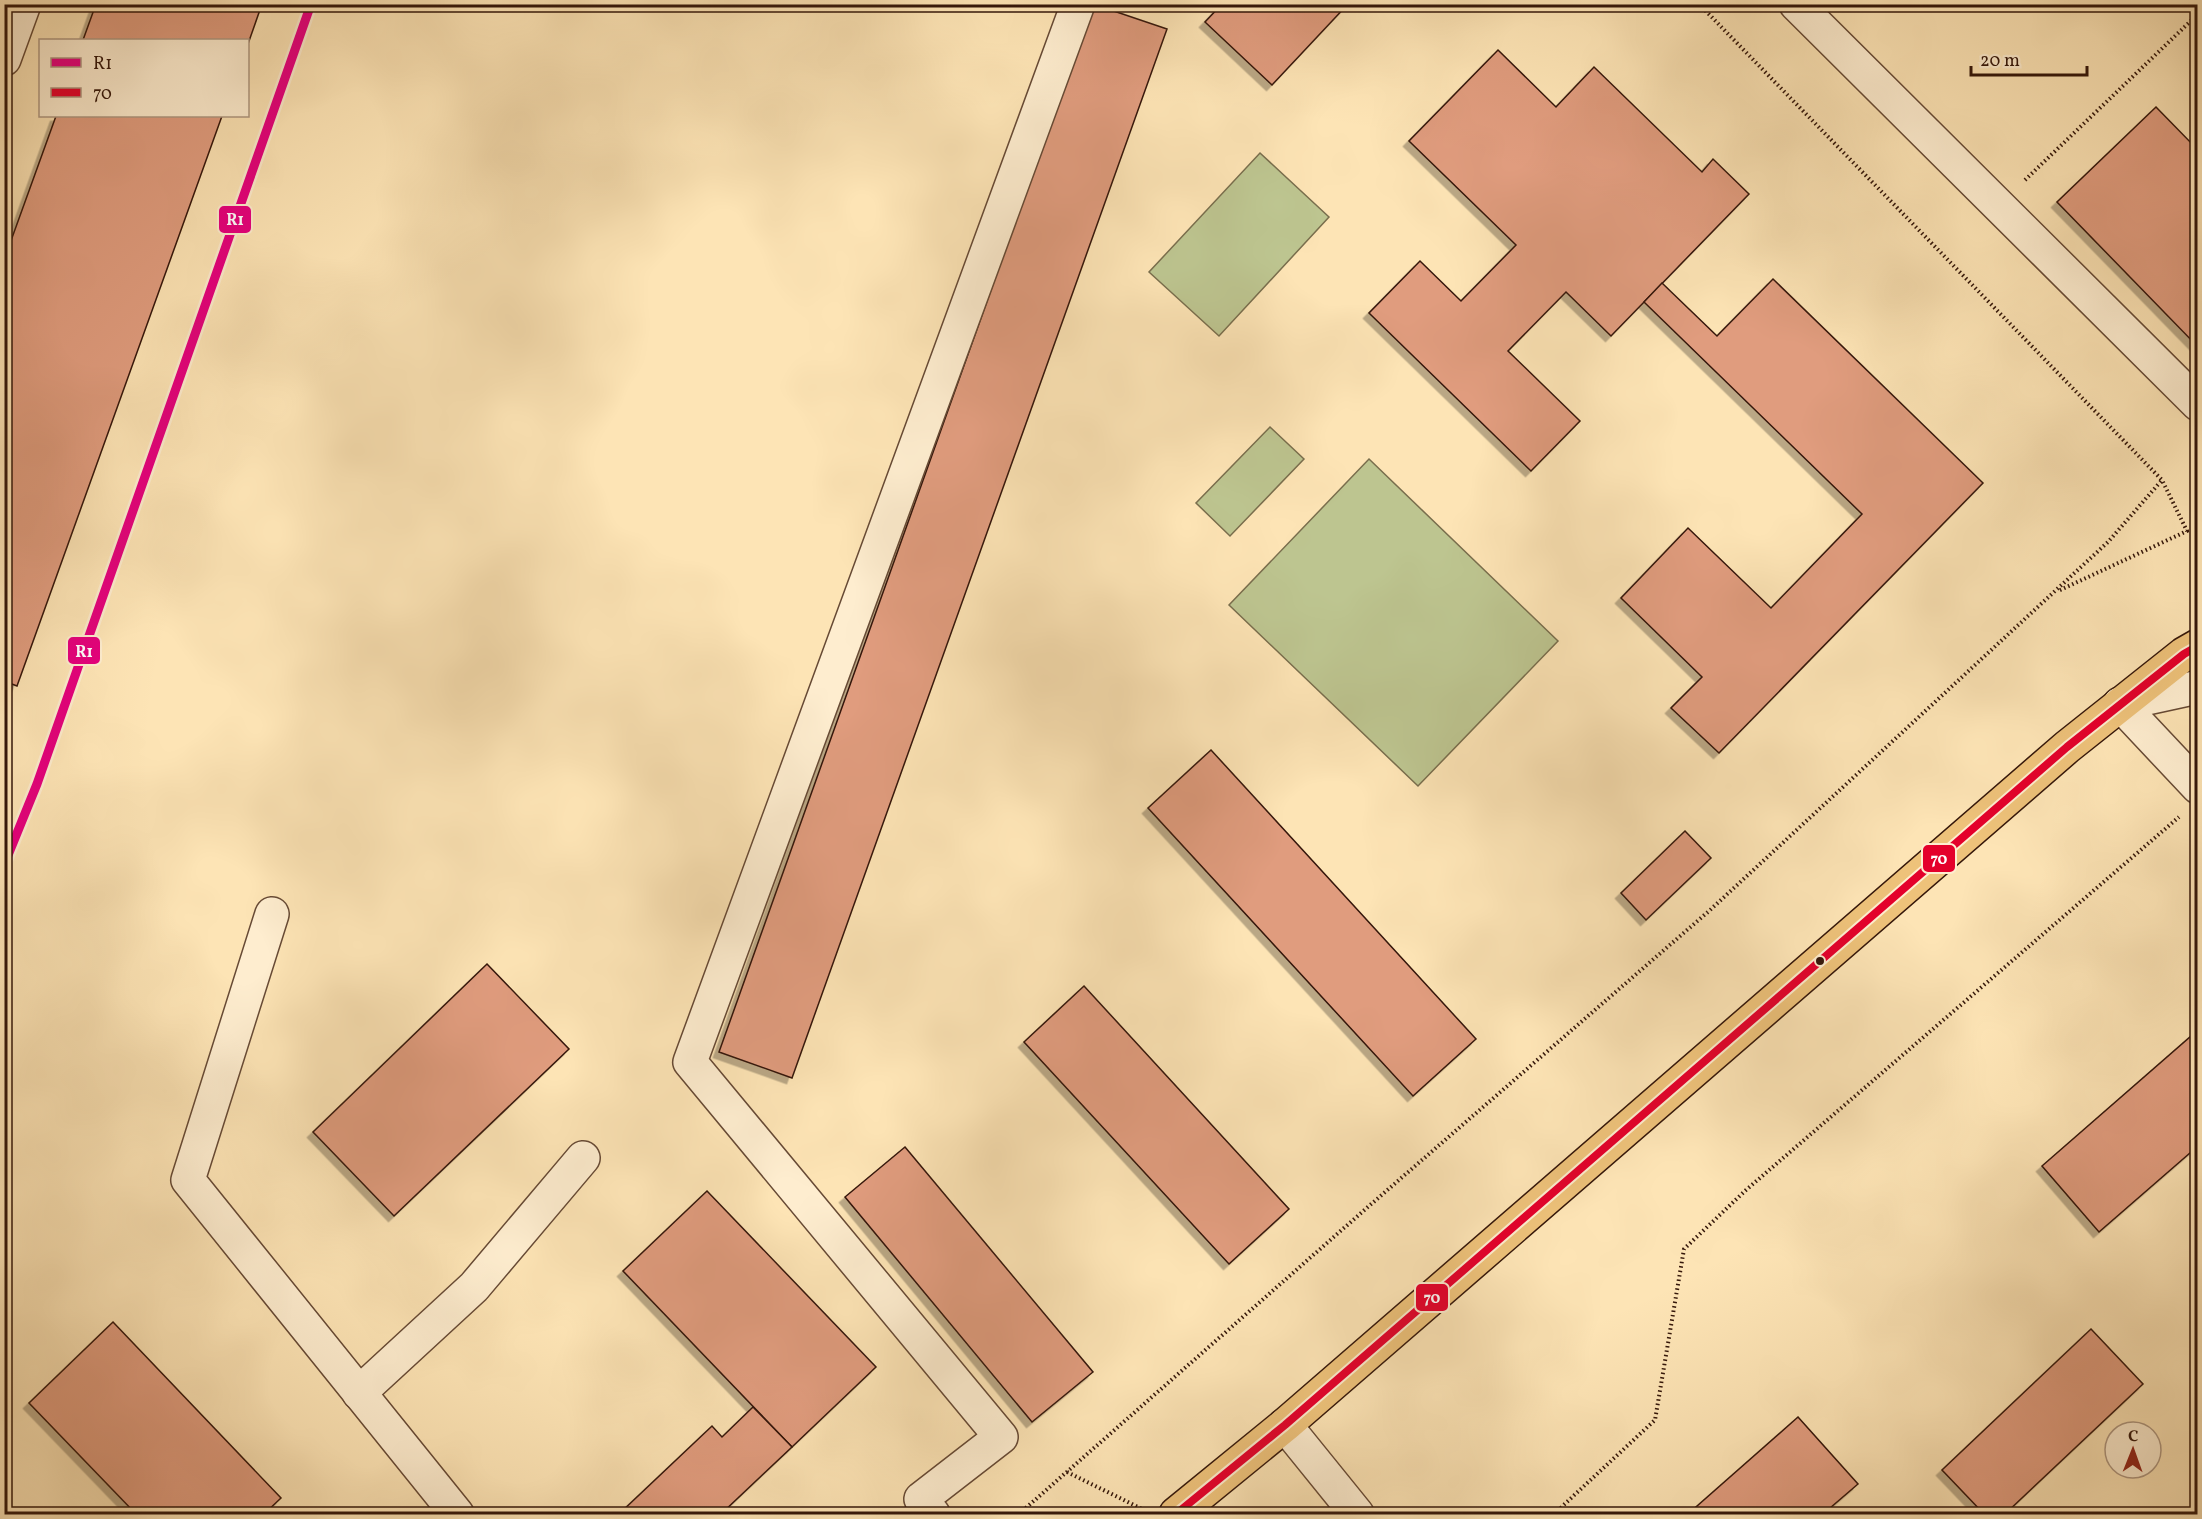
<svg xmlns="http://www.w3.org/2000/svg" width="2202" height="1519" font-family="Vollkorn,serif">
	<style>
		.green { fill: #bdc590; stroke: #796e4d; stroke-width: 1.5 }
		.building { fill: #e09c7e; stroke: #35170a; stroke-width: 1.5; filter: url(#shadow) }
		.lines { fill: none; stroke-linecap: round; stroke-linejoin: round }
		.minor-casing { stroke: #674a35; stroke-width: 36 }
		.major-casing { stroke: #35170a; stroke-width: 36 }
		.path { stroke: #35170a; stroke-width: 4; stroke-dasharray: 1.5 3; stroke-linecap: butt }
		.minor { stroke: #feedcf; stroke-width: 33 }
		.major { stroke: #eec27a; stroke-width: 33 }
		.bus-1-casing { stroke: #feedcf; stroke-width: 12 }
		.bus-1 { stroke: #e4002b; stroke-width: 8 }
		.rail-1-casing { stroke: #feedcf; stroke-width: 14 }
		.rail-1 { stroke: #e5007d; stroke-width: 9 }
		.bus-dot { fill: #35170a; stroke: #feedcf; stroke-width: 2 }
		.line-badge { stroke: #feedcf; stroke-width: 2 }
		.badge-label { font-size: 16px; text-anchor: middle; font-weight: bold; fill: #fff }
	</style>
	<defs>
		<filter id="shadow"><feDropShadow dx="-5.5" dy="5.5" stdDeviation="0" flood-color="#0004"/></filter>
	</defs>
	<rect width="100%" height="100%" fill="#fde4b5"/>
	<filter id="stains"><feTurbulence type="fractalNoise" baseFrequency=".00333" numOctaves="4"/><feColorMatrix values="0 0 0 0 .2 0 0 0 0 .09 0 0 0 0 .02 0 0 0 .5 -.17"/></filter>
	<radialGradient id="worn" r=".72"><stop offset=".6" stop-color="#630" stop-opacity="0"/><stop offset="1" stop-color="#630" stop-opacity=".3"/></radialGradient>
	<g class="green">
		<path d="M 1260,153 L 1329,217 L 1219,336 L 1149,272 Z"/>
		<path d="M 1270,427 L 1304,459 L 1230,536 L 1196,503 Z"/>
		<path d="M 1369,459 L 1558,641 L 1418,786 L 1229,605 Z"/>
	</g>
	<g class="building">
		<path d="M 96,4 L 262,4 L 248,44 L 248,40 L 83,40 Z"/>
		<path d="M 1093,4 L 1167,29 L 792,1078 L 719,1052 Z"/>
		<path d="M 1222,4 L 1348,4 L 1272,85 L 1205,22 Z"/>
		<path d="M 1498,50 L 1556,107 L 1594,67 L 1702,172 L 1713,159 L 1749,194 L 1611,336 L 1566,292 L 1508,351 L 1580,421 L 1531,471 L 1369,313 L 1420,261 L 1461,301 L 1516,245 L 1409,141 Z"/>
		<path d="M 2156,107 L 2198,150 L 2198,347 L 2057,202 Z"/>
		<path d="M 56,116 L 222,116 L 17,686 L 4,681 L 4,260 Z"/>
		<path d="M 1773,279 L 1983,483 L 1719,753 L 1671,708 L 1702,677 L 1621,598 L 1688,528 L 1771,608 L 1862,514 L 1644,302 L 1662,283 L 1717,336 Z"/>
		<path d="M 1211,750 L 1476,1039 L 1413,1096 L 1148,808 Z"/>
		<path d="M 1685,831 L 1711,858 L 1646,920 L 1621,893 Z"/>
		<path d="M 487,964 L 569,1049 L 394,1216 L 313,1132 Z"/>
		<path d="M 1084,986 L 1289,1209 L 1229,1264 L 1024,1042 Z"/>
		<path d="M 2198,1030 L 2198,1146 L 2099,1232 L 2042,1166 Z"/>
		<path d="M 905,1147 L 1093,1372 L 1032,1422 L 845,1197 Z"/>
		<path d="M 707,1191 L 876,1367 L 792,1447 L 623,1271 Z"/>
		<path d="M 113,1322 L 281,1498 L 264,1514 L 136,1514 L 29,1403 Z"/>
		<path d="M 2091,1329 L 2143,1384 L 2005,1514 L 1984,1514 L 1942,1470 Z"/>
		<path d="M 753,1407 L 792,1447 L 721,1514 L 619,1514 L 712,1426 L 722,1437 Z"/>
		<path d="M 1798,1417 L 1858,1484 L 1823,1514 L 1688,1514 Z"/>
	</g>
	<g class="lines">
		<g class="minor-casing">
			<g id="minor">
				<path d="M 1796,4 L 2198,404"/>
				<path d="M 4,59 L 24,4"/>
				<path d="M 2120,704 L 2198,787"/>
				<path d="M 2120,704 L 2198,687"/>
				<path d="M 272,914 L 188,1180 L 457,1514"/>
				<path d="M 359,1393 L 474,1287 L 583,1158"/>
				<path d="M 1285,1425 L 1357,1514"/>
				<path d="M 933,1514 L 921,1499 L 1001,1437 L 690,1062 L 1078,4"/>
			</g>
		</g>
		<g class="major-casing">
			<path id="major" d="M 1176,1514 L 1285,1425 L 2067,747 L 2184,654 L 2198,646"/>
		</g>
		<g class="path">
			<path d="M 1699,4 L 2162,480 L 2187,531 L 2058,591"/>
			<path d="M 2025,180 L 2198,14"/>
			<path d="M 1067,1472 L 1142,1509"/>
			<path d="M 1019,1514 L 1369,1206 L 1709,911 L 2108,542 L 2162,480"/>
			<path d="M 1554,1514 L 1655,1420 L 1684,1249 L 1746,1190 L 2179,817"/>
		</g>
		<use href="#minor" class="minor"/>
		<use href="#major" class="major"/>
		<g class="bus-1-casing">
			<path id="bus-1" d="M 1176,1514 L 1285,1425 L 2067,747 L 2184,654 L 2198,646"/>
		</g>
		<use href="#bus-1" class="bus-1"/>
		<g class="rail-1-casing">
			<path id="rail-1" d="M 4,865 L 37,784 L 311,4"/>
		</g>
		<use href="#rail-1" class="rail-1"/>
	</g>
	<circle class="bus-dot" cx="1820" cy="961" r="5"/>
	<g class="line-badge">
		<rect x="218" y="205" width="34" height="29" rx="6" fill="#e5007d"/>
		<rect x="67" y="636" width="34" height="29" rx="6" fill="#e5007d"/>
		<rect x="1922" y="844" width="34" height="29" rx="6" fill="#e4002b"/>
		<rect x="1415" y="1283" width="34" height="29" rx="6" fill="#e4002b"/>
	</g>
	<g class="badge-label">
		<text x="235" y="225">R1</text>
		<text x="84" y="657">R1</text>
		<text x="1939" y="864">70</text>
		<text x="1432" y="1303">70</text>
	</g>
	<rect width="2202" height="1519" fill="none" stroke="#fde4b5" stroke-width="24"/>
	<rect x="6" y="6" width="2190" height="1507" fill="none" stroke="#35170a" stroke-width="3"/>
	<rect x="12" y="12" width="2178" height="1495" fill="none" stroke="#35170a" stroke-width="1.5"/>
	<rect x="39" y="39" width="210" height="78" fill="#feedcf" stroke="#ae9780" stroke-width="1.5"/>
	<rect x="51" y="58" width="30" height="9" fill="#e5007d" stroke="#ae9780" stroke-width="1.5"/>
	<text x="93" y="69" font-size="18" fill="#35170a">R1</text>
	<rect x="51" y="88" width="30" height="9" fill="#e4002b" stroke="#ae9780" stroke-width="1.5"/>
	<text x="93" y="99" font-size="18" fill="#35170a">70</text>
	<g transform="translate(2133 1450) rotate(1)"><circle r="28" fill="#feedcf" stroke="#ae9780" stroke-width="1.5"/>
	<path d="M0-4.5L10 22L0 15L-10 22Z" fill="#8f2418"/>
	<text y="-9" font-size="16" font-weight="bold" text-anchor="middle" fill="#35170a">С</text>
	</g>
	<path d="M1971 66v9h116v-9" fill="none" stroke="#35170a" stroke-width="3"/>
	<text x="1980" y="66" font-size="18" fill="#35170a" stroke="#feedcf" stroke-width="4.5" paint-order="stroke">20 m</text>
	<rect width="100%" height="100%" filter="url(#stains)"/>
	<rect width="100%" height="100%" fill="url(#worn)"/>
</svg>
